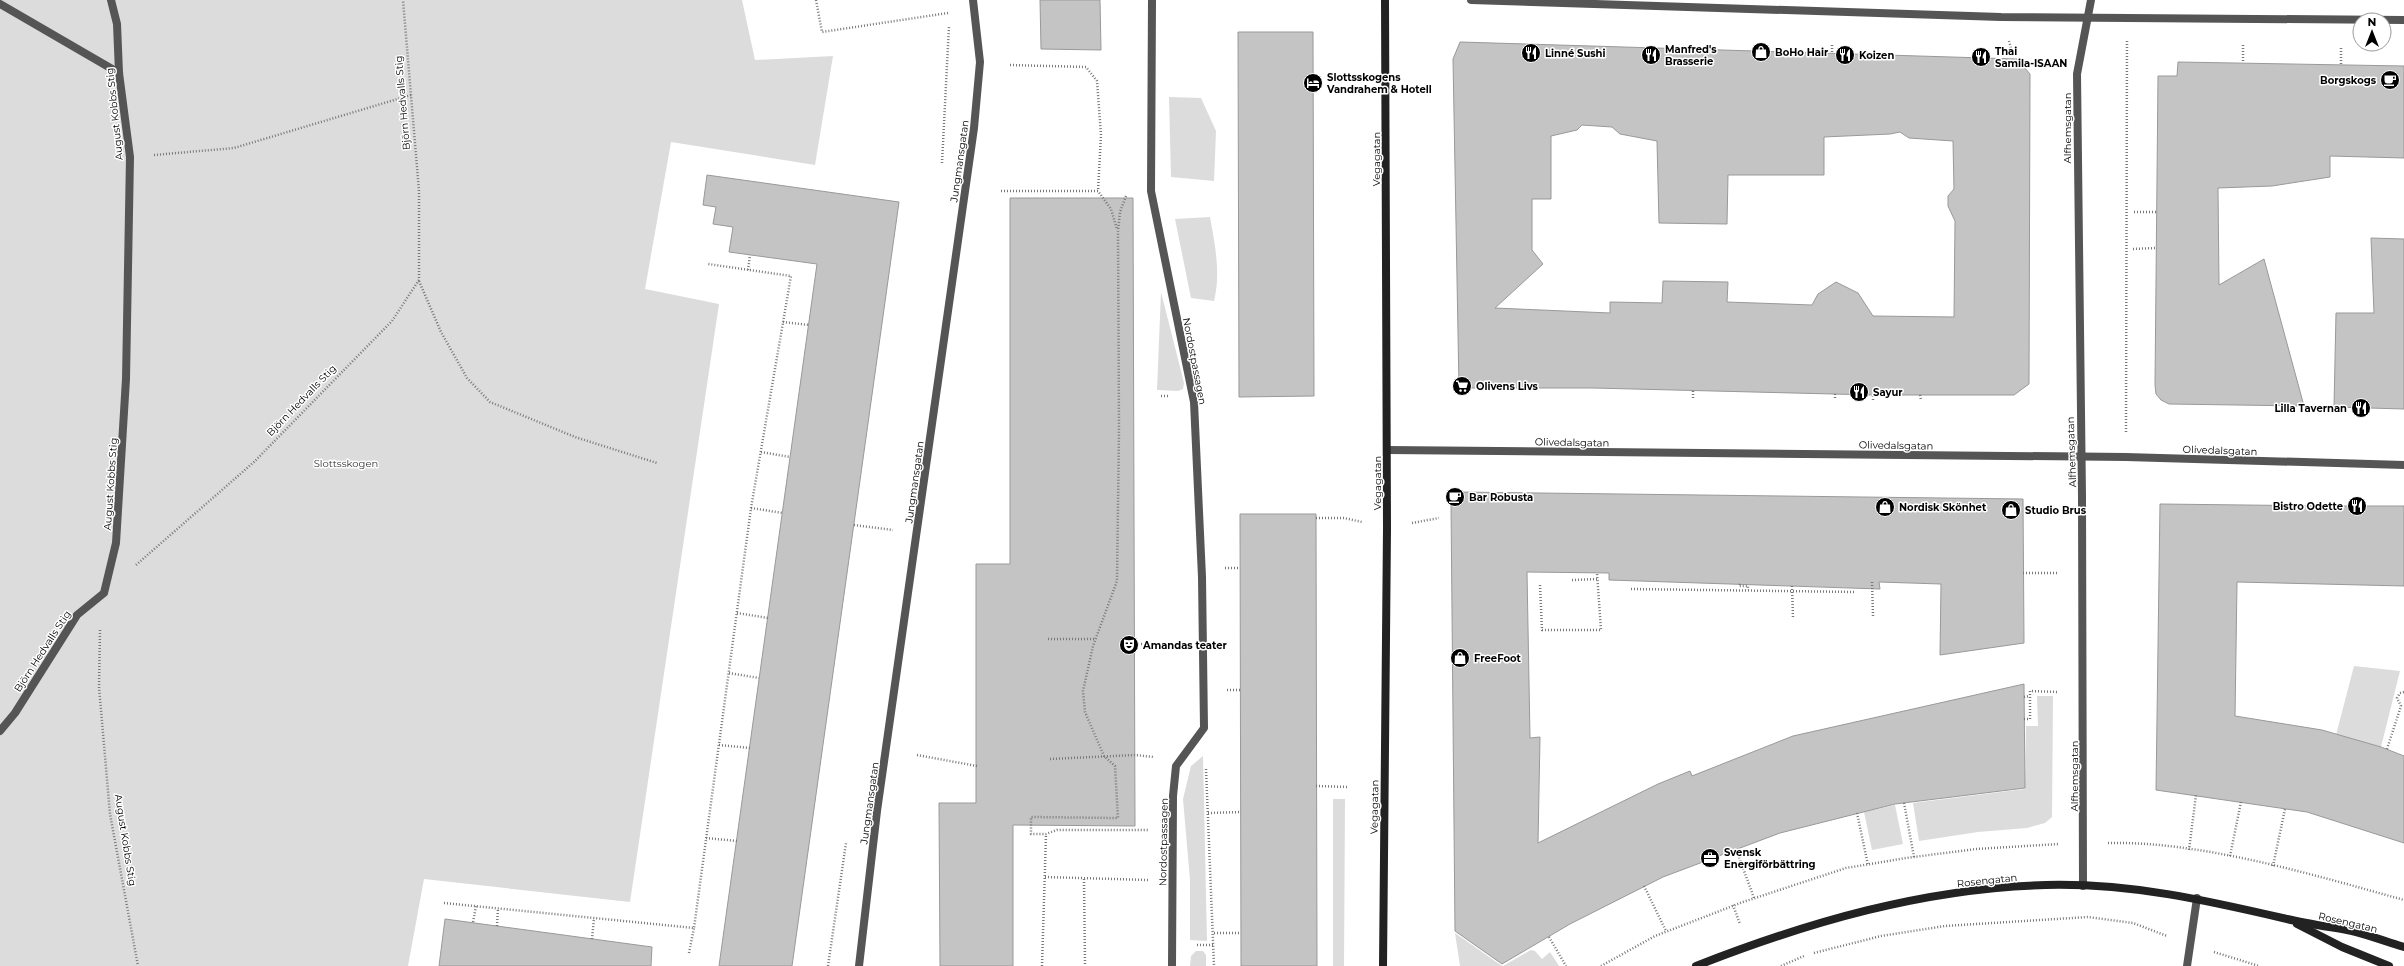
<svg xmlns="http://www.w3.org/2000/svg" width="2404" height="966" font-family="Montserrat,sans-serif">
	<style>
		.green { fill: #dcdcdc }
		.building { fill: #c4c4c4; stroke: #999; fill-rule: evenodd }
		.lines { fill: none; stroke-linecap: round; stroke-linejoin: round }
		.path { stroke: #777; stroke-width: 2.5; stroke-dasharray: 1 2; stroke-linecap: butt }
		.lane { stroke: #555; stroke-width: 8 }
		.street { stroke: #555; stroke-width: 8 }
		.secondary { stroke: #222; stroke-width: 8 }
		.labels { text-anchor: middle; stroke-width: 3; stroke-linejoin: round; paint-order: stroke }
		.poi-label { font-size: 10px; font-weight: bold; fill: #000; stroke: #fff; text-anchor: start }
		.street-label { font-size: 10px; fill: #000; stroke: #fff }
		.park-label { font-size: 10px; fill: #333; stroke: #fff }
	</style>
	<rect width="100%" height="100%" fill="#fff"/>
	<g class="green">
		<path d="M 0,0 L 742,0 L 755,60 L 833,56 L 815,165 L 671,142 L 645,289 L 719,304 L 630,902 L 424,879 L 408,966 L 0,966 Z"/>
		<path d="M 1169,97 L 1201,98 L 1216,131 L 1214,181 L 1171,177 Z"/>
		<path d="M 1210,217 C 1215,245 1221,273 1214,301 L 1191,298 L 1175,219 Z"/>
		<path d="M 1161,292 L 1184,383 L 1183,389 L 1178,391 L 1157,390 Z"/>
		<path d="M 2354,666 L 2400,671 L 2381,747 L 2336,735 Z"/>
		<path d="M 2037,696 L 2053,696 L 2052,817 L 2045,823 L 2027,828 L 1978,832 L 1919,841 L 1913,803 L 2025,789 L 2026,726 L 2038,726 Z"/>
		<path d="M 1203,756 L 1207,941 L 1190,940 L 1190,880 L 1183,799 L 1191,766 Z"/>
		<path d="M 1333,799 L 1345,799 L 1344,966 L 1333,966 Z"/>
		<path d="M 1895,805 L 1903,844 L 1872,850 L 1864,812 Z"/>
		<path d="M 1455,933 L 1502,966 L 1460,966 Z"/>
		<path d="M 1531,950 L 1535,951 L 1542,959 L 1550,952 L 1559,966 L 1503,966 Z"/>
		<path d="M 1196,951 L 1203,951 L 1206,955 L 1206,966 L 1190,966 L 1191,956 Z"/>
	</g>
	<g class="building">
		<path d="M 1040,0 L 1100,0 L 1101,50 L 1041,49 Z"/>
		<path d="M 1238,32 L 1313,32 L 1314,396 L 1239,397 Z"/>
		<path d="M 1460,42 L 2017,59 L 2030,74 L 2029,384 L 2014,395 L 1873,395 L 1593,388 L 1459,388 L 1453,59 ZM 1582,125 L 1612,127 L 1620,134 L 1657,141 L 1659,223 L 1727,224 L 1728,175 L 1824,175 L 1824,137 L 1890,134 L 1900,132 L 1909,138 L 1953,141 L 1954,189 L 1948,196 L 1948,206 L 1955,221 L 1954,317 L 1873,316 L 1858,293 L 1836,282 L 1818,294 L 1812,305 L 1727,302 L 1728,282 L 1663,281 L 1662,303 L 1610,302 L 1610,313 L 1495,308 L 1543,264 L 1532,250 L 1532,199 L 1551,199 L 1551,136 L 1577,130 Z"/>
		<path d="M 2178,62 L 2404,66 L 2404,158 L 2330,156 L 2330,177 L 2272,186 L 2218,188 L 2219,285 L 2264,259 L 2304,406 L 2169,404 L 2161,400 L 2156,394 L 2155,385 L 2158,76 L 2177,76 Z"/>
		<path d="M 707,175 L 899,202 L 792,966 L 719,966 L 817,264 L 729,252 L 733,227 L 713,224 L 716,207 L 703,205 Z"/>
		<path d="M 1010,198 L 1133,198 L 1135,826 L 1013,825 L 1013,966 L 940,966 L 939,803 L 976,803 L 976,564 L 1010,564 Z"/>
		<path d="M 2371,238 L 2404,239 L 2404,409 L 2334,407 L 2336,313 L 2374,313 Z"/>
		<path d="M 1458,492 L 2023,499 L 2024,643 L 1940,655 L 1941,584 L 1879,582 L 1880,589 L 1609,580 L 1609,573 L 1527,572 L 1530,738 L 1540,737 L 1538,843 L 1658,784 L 1690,771 L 1692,776 L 1793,736 L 2024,684 L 2025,788 L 1895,804 L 1780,833 L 1663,877 L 1570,924 L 1502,964 L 1455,931 L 1451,502 Z"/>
		<path d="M 2160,504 L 2330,506 L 2331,509 L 2332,506 L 2404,506 L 2404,586 L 2237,582 L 2235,716 L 2322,730 L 2381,747 L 2404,756 L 2404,843 L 2307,812 L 2156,790 Z"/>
		<path d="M 1240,514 L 1316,514 L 1317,966 L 1241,966 Z"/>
		<path d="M 445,919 L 652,947 L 651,966 L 439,966 Z"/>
	</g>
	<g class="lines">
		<g class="path">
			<path d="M 816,0 L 822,32 L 948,13"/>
			<path d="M 2009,41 L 2011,48"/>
			<path d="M 1832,45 L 1832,53"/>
			<path d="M 2243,45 L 2243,62"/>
			<path d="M 2341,64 L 2341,46"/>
			<path d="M 1010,65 L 1086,67 L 1097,81 L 1101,135 L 1098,191"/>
			<path d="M 154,155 L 234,148 L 411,95"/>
			<path d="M 942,163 L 949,26"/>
			<path d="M 1001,191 L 1098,191 L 1111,209 L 1117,229"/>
			<path d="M 1126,196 L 1120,212 L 1118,231 L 1119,430 L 1117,581 L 1093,646 L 1083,691 L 1085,712 L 1104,756 L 1115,766 L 1118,818 L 1031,817 L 1031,834 L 1046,834 L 1057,830 L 1148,830"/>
			<path d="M 2134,212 L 2156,212"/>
			<path d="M 2133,249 L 2156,248"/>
			<path d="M 748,270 L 750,255"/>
			<path d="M 419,281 L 441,332 L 467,378 L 490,402 L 575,437 L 657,463"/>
			<path d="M 783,322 L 809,325"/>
			<path d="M 1835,394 L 1835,399"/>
			<path d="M 1920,395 L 1921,400"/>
			<path d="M 1161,396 L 1168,396"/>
			<path d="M 1693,398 L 1693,390"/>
			<path d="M 1873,400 L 1873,395"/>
			<path d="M 2126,432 L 2127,41"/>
			<path d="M 761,452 L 790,457"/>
			<path d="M 751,508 L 783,513"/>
			<path d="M 1316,518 L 1344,518 L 1362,522"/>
			<path d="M 1412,523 L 1439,518"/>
			<path d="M 854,525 L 893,530"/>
			<path d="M 136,565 L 254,462 L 392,321 L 419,280 L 419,191 L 403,0"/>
			<path d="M 1225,568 L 1240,568"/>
			<path d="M 2023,573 L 2059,573"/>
			<path d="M 1572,580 L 1597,579"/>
			<path d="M 1872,582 L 1873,616"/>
			<path d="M 1740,584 L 1739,586 L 1748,586 L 1748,590"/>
			<path d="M 1540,585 L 1542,630 L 1601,630 L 1597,573"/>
			<path d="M 1792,586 L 1793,618"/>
			<path d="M 1631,589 L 1855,592"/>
			<path d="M 737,613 L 768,618"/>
			<path d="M 100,630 L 99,687 L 110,814 L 138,966"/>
			<path d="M 1048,639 L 1096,639"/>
			<path d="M 1135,644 L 1179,644"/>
			<path d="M 729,673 L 759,678"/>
			<path d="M 1227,690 L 1240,690"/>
			<path d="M 2024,697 L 2030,696"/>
			<path d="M 2024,719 L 2030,719 L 2030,691 L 2058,692"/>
			<path d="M 719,745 L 750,748"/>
			<path d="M 2387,749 L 2401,706 L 2397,698 L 2400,693 L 2404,692"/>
			<path d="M 917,755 L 977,766"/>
			<path d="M 1050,759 L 1135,755 L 1154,757"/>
			<path d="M 1206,769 L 1214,966"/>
			<path d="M 1316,786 L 1349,787"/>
			<path d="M 1904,803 L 1914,857"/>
			<path d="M 1208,813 L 1241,812"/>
			<path d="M 1857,813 L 1868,865"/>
			<path d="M 706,838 L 737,841"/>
			<path d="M 2108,843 C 2202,841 2314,875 2404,900"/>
			<path d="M 1736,849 L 1754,898"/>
			<path d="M 2189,850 L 2196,795"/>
			<path d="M 2230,856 L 2241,802"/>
			<path d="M 2273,866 L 2285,809"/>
			<path d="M 1045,877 L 1148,880"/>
			<path d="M 1084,879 L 1085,966"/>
			<path d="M 1644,886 L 1666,931"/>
			<path d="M 444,903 L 694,928 L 751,508 L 791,276 L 708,264"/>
			<path d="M 1733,905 L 1740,924"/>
			<path d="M 473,922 L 476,906"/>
			<path d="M 497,926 L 498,908"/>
			<path d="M 1214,933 L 1241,933"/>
			<path d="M 1549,937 L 1566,966"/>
			<path d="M 592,939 L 594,918"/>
			<path d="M 1197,945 L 1214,945"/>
			<path d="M 2214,952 L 2259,966"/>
			<path d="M 689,953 L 694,928"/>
			<path d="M 1814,953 L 1881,936 L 1945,926 L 2088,917 L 2133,923 L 2167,936"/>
			<path d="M 828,966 L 846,843"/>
			<path d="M 1042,966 L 1046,834"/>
			<path d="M 1601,966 L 1655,936 L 1743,902 L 1846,868 L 1906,858 L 1976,849 L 2059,844"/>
			<path d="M 1781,966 L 1804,956"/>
		</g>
		<g class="lane">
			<path d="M 1152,0 L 1151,191 L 1194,402 L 1202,577 L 1204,728 L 1176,766 L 1173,796 L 1172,966"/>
			<path d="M 0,4 L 119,73"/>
			<path d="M 0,731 L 15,713 L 77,615 L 104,593 L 116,543 L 126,379 L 130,157 L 119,73 L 117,24 L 111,0"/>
			<path d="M 2187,966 L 2197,898"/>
		</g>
		<g class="street">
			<path d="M 1471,0 L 2001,17 L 2404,20"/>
			<path d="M 1387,450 L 2126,457 L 2404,465"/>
			<path d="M 2083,886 L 2082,497 L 2077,74 L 2091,0"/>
			<path d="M 859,966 L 877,811 L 974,128 L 980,62 L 973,0"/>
		</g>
		<g class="secondary">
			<path d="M 2297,924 L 2342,947 L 2389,966"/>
			<path d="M 1383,966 L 1387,528 L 1385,0"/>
			<path d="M 1696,966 C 1808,922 1925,888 2046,885 C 2131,883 2205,900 2287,919 C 2308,924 2330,927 2352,931 C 2369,935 2387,942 2404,947"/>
		</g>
	</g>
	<defs>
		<g id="shop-disc" transform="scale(1)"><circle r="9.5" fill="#000" stroke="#fff"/><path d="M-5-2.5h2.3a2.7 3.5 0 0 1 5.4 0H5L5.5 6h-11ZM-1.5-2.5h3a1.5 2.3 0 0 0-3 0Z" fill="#fff"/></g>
		<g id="restaurant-disc" transform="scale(1)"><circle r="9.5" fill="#000" stroke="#fff"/><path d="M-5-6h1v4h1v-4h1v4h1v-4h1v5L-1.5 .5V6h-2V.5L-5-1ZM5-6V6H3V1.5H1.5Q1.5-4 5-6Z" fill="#fff"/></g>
		<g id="cafe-disc" transform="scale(1)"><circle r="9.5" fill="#000" stroke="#fff"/><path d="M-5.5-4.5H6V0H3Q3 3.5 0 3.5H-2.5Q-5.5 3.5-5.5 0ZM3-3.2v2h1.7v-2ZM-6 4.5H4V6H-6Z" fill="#fff"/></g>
		<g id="hotel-disc" transform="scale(1)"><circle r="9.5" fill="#000" stroke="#fff"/><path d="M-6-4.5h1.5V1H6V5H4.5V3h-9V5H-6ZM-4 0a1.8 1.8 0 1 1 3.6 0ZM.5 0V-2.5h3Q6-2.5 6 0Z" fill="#fff"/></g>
		<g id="supermarket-disc" transform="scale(1)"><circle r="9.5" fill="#000" stroke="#fff"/><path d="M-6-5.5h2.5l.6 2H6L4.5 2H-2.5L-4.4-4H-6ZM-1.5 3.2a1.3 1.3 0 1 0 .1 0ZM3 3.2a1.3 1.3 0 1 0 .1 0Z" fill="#fff"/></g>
		<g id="theatre-disc" transform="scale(1)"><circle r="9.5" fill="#000" stroke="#fff"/><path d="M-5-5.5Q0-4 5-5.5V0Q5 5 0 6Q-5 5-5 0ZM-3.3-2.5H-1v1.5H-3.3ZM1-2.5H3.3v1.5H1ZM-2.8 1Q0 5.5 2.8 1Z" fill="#fff"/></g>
		<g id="office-disc" transform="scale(1)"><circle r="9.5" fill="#000" stroke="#fff"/><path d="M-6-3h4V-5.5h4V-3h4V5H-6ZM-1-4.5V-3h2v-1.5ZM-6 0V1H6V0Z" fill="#fff"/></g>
	</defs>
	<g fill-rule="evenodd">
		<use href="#shop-disc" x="1761" y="52"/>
		<use href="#restaurant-disc" x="1531" y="53"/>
		<use href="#restaurant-disc" x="1651" y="55"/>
		<use href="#restaurant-disc" x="1845" y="55"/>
		<use href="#restaurant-disc" x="1981" y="57"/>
		<use href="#cafe-disc" x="2390" y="80"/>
		<use href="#hotel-disc" x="1313" y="83"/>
		<use href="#supermarket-disc" x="1462" y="386"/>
		<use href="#restaurant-disc" x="1859" y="392"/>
		<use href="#restaurant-disc" x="2361" y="408"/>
		<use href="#cafe-disc" x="1455" y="497"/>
		<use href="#restaurant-disc" x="2357" y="506"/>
		<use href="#shop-disc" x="1885" y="507"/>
		<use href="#shop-disc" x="2011" y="510"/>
		<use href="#theatre-disc" x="1129" y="645"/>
		<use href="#shop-disc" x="1460" y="658"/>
		<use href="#office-disc" x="1710" y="858"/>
	</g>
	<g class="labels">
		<g class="poi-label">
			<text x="1665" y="53">Manfred's<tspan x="1665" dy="12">Brasserie</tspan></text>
			<text x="1995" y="55">Thai<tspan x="1995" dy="12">Samila-ISAAN</tspan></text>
			<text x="1775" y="56">BoHo Hair</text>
			<text x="1545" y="57">Linné Sushi</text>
			<text x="1859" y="59">Koizen</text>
			<text x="1327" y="81">Slottsskogens<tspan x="1327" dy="12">Vandrahem &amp; Hotell</tspan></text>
			<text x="2376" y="84" text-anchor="end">Borgskogs</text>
			<text x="1476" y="390">Olivens Livs</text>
			<text x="1873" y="396">Sayur</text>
			<text x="2347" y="412" text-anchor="end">Lilla Tavernan</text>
			<text x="1469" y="501">Bar Robusta</text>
			<text x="2343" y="510" text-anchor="end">Bistro Odette</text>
			<text x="1899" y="511">Nordisk Skönhet</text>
			<text x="2025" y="514">Studio Brus</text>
			<text x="1143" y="649">Amandas teater</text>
			<text x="1474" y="662">FreeFoot</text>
			<text x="1724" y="856">Svensk<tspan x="1724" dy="12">Energiförbättring</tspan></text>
		</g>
		<g class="street-label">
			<text transform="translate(402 103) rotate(-95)" y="4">Björn Hedvalls Stig</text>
			<text transform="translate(114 114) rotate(-96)" y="4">August Kobbs Stig</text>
			<text transform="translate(2067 128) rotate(-90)" y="4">Alfhemsgatan</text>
			<text transform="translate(1376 159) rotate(-90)" y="4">Vegagatan</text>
			<text transform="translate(959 161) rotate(-82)" y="4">Jungmansgatan</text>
			<text transform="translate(1195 361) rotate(79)" y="4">Nordostpassagen</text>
			<text transform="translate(301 400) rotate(-46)" y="4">Björn Hedvalls Stig</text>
			<text transform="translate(1572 442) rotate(1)" y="4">Olivedalsgatan</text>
			<text transform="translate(1896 445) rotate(1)" y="4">Olivedalsgatan</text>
			<text transform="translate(2220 450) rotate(2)" y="4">Olivedalsgatan</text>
			<text transform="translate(2071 452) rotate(-92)" y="4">Alfhemsgatan</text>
			<text transform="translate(914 482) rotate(-82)" y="4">Jungmansgatan</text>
			<text transform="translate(1377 483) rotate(-90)" y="4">Vegagatan</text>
			<text transform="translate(110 484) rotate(-86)" y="4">August Kobbs Stig</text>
			<text transform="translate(42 651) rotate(-57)" y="4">Björn Hedvalls Stig</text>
			<text transform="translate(2074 776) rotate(-90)" y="4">Alfhemsgatan</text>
			<text transform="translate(869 803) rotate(-82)" y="4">Jungmansgatan</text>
			<text transform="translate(1374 807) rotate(-89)" y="4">Vegagatan</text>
			<text transform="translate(126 840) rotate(81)" y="4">August Kobbs Stig</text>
			<text transform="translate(1163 842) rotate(-89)" y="4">Nordostpassagen</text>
			<text transform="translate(1987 880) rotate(-6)" y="4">Rosengatan</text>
			<text transform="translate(2348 922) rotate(13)" y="4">Rosengatan</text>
		</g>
		<g class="park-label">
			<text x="346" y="467">Slottsskogen</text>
		</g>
	</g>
	<g transform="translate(2372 32)"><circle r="19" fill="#ffffff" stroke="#999999"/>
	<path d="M0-3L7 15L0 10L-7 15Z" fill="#000000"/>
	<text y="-6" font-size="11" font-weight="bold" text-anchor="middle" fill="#000000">N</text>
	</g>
</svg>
